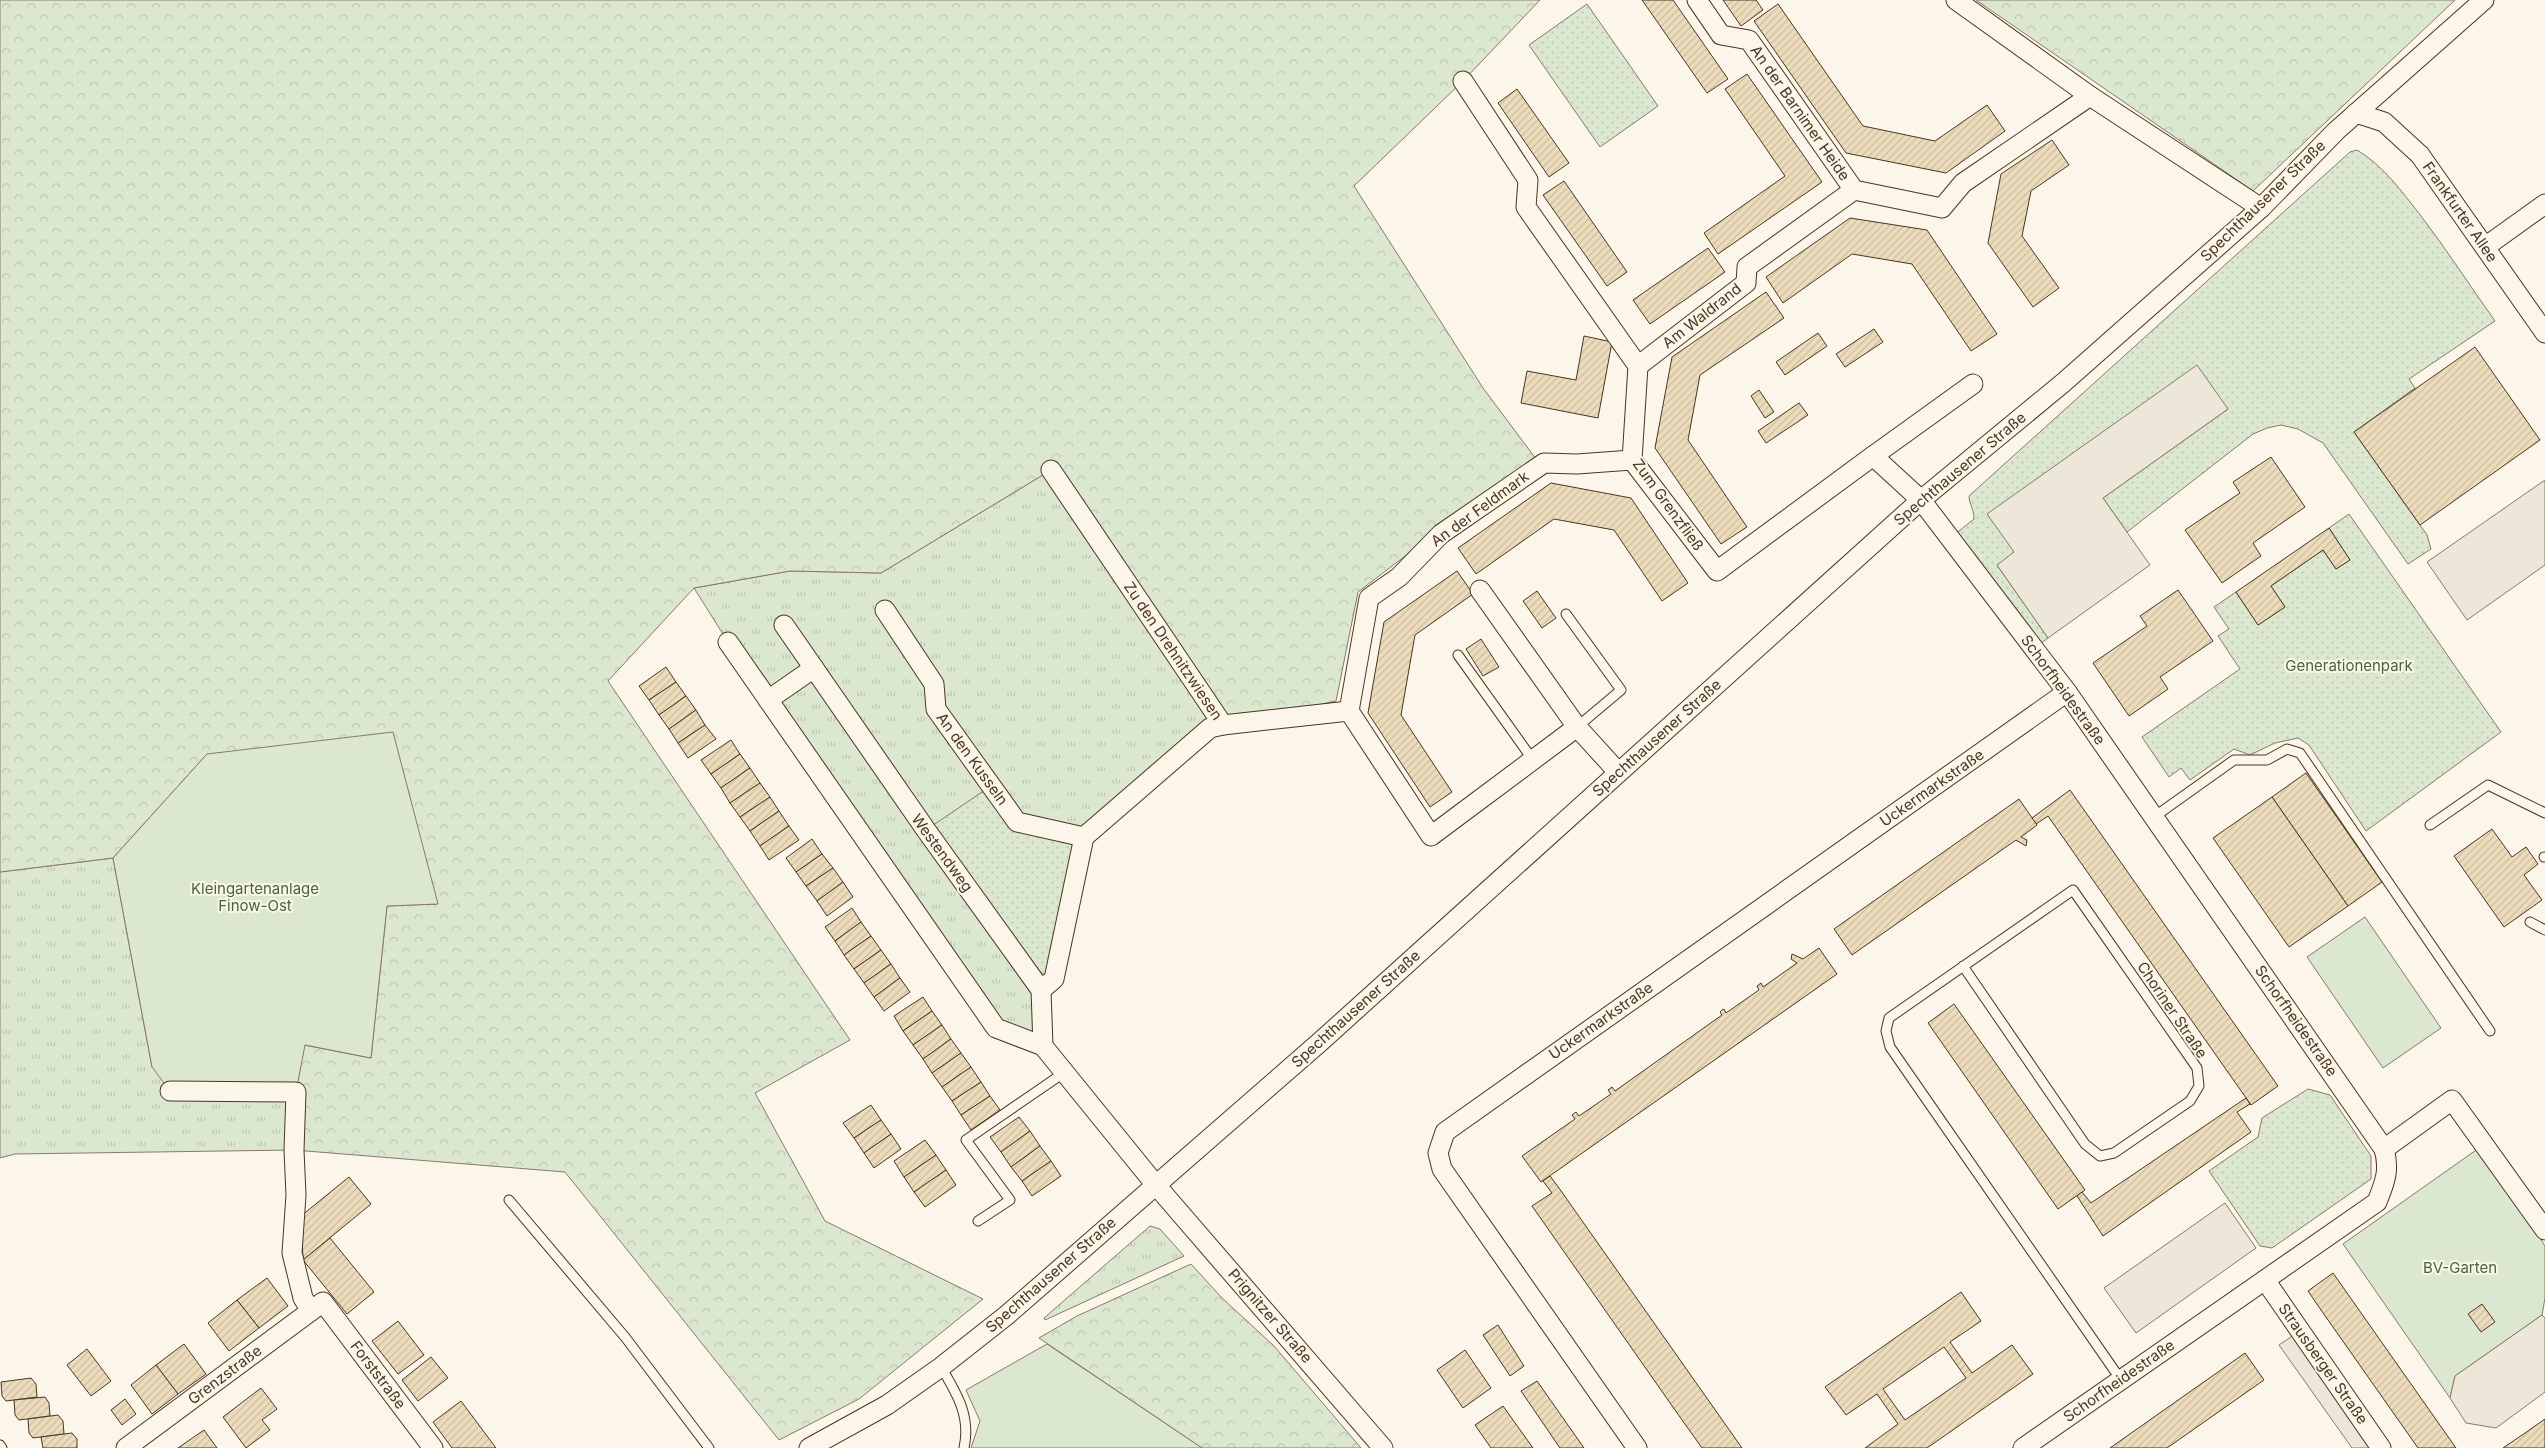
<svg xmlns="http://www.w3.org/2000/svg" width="2545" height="1448" font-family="Inter,sans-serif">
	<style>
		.grass { fill: url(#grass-tufts); stroke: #887966 }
		.forest { fill: url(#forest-crowns); stroke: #887966 }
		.park { fill: url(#park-dots); stroke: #887966 }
		.garden { fill: #dce7d0; stroke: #887966 }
		.parking { fill: #ede7d9; stroke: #887966 }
		.building { fill: url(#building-hatch); stroke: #4a3520; fill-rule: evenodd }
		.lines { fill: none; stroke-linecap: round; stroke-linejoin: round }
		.service-casing { stroke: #4a3520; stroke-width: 11 }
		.minor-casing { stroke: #4a3520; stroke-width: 21 }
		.service { stroke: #fbf6e9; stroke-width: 9 }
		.minor { stroke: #fbf6e9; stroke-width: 19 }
		.labels { text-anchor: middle; stroke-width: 4; stroke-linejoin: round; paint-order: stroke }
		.street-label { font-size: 15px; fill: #4a3520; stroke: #fbf6e9 }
		.park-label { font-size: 15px; fill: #436837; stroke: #fbf6e9 }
	</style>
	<defs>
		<pattern id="grass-tufts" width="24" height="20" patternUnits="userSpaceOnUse" patternTransform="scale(1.25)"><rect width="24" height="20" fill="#dce7d0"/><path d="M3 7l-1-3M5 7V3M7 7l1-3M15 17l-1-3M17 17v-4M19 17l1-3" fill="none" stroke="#bec7b2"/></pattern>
		<pattern id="forest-crowns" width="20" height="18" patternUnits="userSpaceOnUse" patternTransform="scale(1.25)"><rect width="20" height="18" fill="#dce7d0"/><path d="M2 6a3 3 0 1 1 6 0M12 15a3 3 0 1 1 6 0" fill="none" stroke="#bec7b2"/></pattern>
		<pattern id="park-dots" width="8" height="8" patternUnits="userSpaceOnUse" patternTransform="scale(1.25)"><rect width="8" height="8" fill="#dce7d0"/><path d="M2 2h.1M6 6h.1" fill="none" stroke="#bec7b2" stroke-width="1.8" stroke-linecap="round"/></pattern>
		<pattern id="building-hatch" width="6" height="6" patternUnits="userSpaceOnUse" patternTransform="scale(1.25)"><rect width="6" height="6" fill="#ecdcbc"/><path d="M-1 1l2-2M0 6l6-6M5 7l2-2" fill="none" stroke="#ccbda1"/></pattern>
	</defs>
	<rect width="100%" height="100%" fill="#fbf6e9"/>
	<g class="grass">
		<path d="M 1051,470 L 1223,725 L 1084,837 L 1041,990 L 1043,1046 L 996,1028 L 728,642 L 694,588 L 790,571 L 881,573 Z"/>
		<path d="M 113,858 L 152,1067 L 296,1092 L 294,1150 L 15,1154 L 0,1158 L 0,872 Z"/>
		<path d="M 1150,1226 L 1160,1229 L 1184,1256 L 1045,1320 L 1044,1318 Z"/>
	</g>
	<g class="forest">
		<path d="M 0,0 L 1540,0 L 1463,81 L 1354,186 L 1483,388 L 1539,463 L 1438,531 L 1358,592 L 1336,701 L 1223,725 L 1051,470 L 881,573 L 790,571 L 694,588 L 608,681 L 850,1040 L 755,1093 L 825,1221 L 983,1299 L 859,1399 L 779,1440 L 565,1172 L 294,1150 L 296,1092 L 304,1045 L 371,1058 L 387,906 L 437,904 L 207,754 L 113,858 L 0,872 Z"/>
		<path d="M 1976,0 L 2455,0 L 2253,191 Z"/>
		<path d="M 1191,1264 L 1221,1297 L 1274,1346 L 1361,1448 L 1202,1448 L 1039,1338 L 1077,1316 Z"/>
	</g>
	<g class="park">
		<path d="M 1587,4 L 1658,106 L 1600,147 L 1529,45 Z"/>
		<path d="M 2357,150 C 2384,166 2402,192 2421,216 C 2447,250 2470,286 2495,321 L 2409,379 L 2415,388 L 2354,432 L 2427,535 L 2431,549 L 2408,564 L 2323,443 L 2298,429 L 2281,425 L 2267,428 L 2253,434 L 2127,532 L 2103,498 L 2228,409 L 1997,565 L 2048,638 L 2037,646 L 1954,535 L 1974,519 C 1974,509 1969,504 1969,496 L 2350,152 Z"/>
		<path d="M 2349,514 L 2501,732 L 2366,831 L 2309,745 L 2298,738 L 2275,743 L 2250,755 L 2234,749 L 2190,780 L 2181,768 L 2169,777 L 2142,737 L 2240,669 L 2218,636 L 2229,629 L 2214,607 L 2236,592 L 2258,625 L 2285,607 L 2271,586 L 2323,550 L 2336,569 L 2350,560 L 2329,528 Z"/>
		<path d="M 991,786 L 1017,822 L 1084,837 L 1041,990 L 926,830 Z"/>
		<path d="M 2308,1089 L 2330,1095 L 2371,1156 L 2371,1179 L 2272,1248 L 2260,1246 L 2209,1171 L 2258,1137 L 2262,1118 Z"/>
	</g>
	<g class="garden">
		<path d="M 393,732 L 438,904 L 387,906 L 371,1058 L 305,1045 L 296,1092 L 170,1091 L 152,1067 L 113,858 L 207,754 Z"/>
		<path d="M 2365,917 L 2441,1028 L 2383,1068 L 2307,957 Z"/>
		<path d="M 2479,1148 L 2545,1246 L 2545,1298 L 2542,1315 L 2455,1376 L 2450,1398 L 2343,1244 Z"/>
		<path d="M 1047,1344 L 1202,1448 L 971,1448 L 980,1421 L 966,1390 Z"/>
	</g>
	<g class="parking">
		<path d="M 2197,365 L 2228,409 L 2103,498 L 2150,565 L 2048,638 L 1997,565 L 2014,552 L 1987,514 Z"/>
		<path d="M 2545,480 L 2545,565 L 2467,620 L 2427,562 Z"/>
		<path d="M 2225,1203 L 2256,1248 L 2136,1333 L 2104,1288 Z"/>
		<path d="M 2542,1315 L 2545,1318 L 2545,1392 L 2496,1428 L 2466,1423 L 2450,1398 L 2455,1376 Z"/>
		<path d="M 2300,1331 L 2381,1448 L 2352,1448 L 2279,1345 Z"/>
	</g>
	<g class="building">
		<path d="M 1642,0 L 1673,0 L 1728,79 L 1707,93 Z"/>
		<path d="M 1723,0 L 1756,0 L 1763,10 L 1741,26 Z"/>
		<path d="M 1778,4 L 1863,126 L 1935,141 L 1987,105 L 2005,131 L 1946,173 L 1846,153 L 1754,21 Z"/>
		<path d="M 1747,74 L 1822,182 L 1718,254 L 1704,233 L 1785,176 L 1725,89 Z"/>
		<path d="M 1517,89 L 1569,163 L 1549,177 L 1498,103 Z"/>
		<path d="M 2052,140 L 2069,165 L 2031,191 L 2022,236 L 2059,288 L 2033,307 L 1988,243 L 2001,174 Z"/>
		<path d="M 1564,181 L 1627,272 L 1607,286 L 1543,195 Z"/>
		<path d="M 1850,218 L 1927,230 L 1997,334 L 1971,351 L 1912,264 L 1852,254 L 1783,303 L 1766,277 Z"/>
		<path d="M 1708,248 L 1725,272 L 1650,324 L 1633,300 Z"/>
		<path d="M 1766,292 L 1784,318 L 1700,375 L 1688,440 L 1747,527 L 1721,544 L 1655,448 L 1672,357 Z"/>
		<path d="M 1874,329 L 1883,342 L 1845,367 L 1836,354 Z"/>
		<path d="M 1818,333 L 1827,346 L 1785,375 L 1776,362 Z"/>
		<path d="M 1584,336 L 1612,342 L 1598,418 L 1521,403 L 1527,371 L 1576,380 Z"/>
		<path d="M 2475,347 L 2540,440 L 2420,525 L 2354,432 Z"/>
		<path d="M 1759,390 L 1774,412 L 1765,418 L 1751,396 Z"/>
		<path d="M 1799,403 L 1808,415 L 1766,443 L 1758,431 Z"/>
		<path d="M 2271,457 L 2305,507 L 2253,543 L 2261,556 L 2222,583 L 2185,530 L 2240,493 L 2233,482 Z"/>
		<path d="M 1551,483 L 1631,498 L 1688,583 L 1662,601 L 1614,530 L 1554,519 L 1476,574 L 1458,548 Z"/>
		<path d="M 2329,528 L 2350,560 L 2336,569 L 2323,550 L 2271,586 L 2285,607 L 2258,625 L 2236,592 Z"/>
		<path d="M 1457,571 L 1473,594 L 1415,635 L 1401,715 L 1452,792 L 1430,807 L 1368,713 L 1384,622 Z"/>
		<path d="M 2178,590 L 2213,641 L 2160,677 L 2168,689 L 2129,716 L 2093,663 L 2147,626 L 2140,616 Z"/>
		<path d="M 1537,591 L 1556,618 L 1542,628 L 1523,601 Z"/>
		<path d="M 1481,639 L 1499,667 L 1483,676 L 1466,649 Z"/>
		<path d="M 666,667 L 676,682 L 649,700 L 639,686 Z"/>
		<path d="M 676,682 L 686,696 L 659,715 L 649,700 Z"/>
		<path d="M 686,696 L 696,710 L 669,729 L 659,715 Z"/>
		<path d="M 696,710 L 705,725 L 678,743 L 669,729 Z"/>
		<path d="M 705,725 L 716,739 L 688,758 L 678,743 Z"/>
		<path d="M 731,740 L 740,754 L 711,774 L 701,760 Z"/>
		<path d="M 740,754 L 750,768 L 721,788 L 711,774 Z"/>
		<path d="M 750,768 L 760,783 L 730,803 L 721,788 Z"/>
		<path d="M 2306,773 L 2382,882 L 2348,906 L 2272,797 Z"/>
		<path d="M 760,783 L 770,797 L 740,817 L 730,803 Z"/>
		<path d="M 2070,790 L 2278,1086 L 2251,1105 L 2048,816 L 2036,824 L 2032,818 Z"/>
		<path d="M 770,797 L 779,811 L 750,831 L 740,817 Z"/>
		<path d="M 2272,797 L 2348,906 L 2289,947 L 2213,838 Z"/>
		<path d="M 2019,799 L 2037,825 L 2021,837 L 2027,840 L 2026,846 L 2016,840 L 1852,955 L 1834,929 Z"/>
		<path d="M 779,811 L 789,826 L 760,846 L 750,831 Z"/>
		<path d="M 789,826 L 799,840 L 769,860 L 760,846 Z"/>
		<path d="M 2492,829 L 2512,857 L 2526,847 L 2538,864 L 2524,875 L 2542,900 L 2504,927 L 2454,856 Z"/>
		<path d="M 812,839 L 822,854 L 796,872 L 786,858 Z"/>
		<path d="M 822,854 L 833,868 L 806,886 L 796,872 Z"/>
		<path d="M 833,868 L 843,882 L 817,901 L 806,886 Z"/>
		<path d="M 843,882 L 853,897 L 827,916 L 817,901 Z"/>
		<path d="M 852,908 L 861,922 L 835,941 L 825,927 Z"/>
		<path d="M 861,922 L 871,936 L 844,955 L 835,941 Z"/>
		<path d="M 871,936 L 881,950 L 854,969 L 844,955 Z"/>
		<path d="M 1819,948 L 1837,974 L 1541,1182 L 1522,1156 L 1575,1119 L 1572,1115 L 1576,1112 L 1579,1116 L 1611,1094 L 1608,1090 L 1612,1087 L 1615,1091 L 1722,1015 L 1720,1012 L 1722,1010 L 1724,1009 L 1726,1013 L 1759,990 L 1757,986 L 1761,983 L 1763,987 L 1797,963 L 1791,959 L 1792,954 L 1803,959 Z"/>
		<path d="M 881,950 L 891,964 L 864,983 L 854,969 Z"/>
		<path d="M 891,964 L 900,978 L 874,997 L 864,983 Z"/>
		<path d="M 900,978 L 910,992 L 884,1011 L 874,997 Z"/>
		<path d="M 923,997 L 932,1011 L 903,1031 L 894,1016 Z"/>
		<path d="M 1954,1004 L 2085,1190 L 2058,1209 L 1928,1023 Z"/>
		<path d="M 932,1011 L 942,1025 L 913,1045 L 903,1031 Z"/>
		<path d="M 942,1025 L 951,1039 L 923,1059 L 913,1045 Z"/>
		<path d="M 951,1039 L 961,1053 L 932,1073 L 923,1059 Z"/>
		<path d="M 961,1053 L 971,1067 L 942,1087 L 932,1073 Z"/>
		<path d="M 971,1067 L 981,1082 L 952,1101 L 942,1087 Z"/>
		<path d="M 981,1082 L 990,1096 L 961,1115 L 952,1101 Z"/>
		<path d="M 990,1096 L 1000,1110 L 971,1130 L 961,1115 Z"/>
		<path d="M 2246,1098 L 2250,1104 L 2237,1112 L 2251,1132 L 2103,1236 L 2077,1196 L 2082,1192 L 2091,1203 Z"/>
		<path d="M 871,1105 L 881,1120 L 854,1138 L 843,1123 Z"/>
		<path d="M 1019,1117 L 1030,1131 L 1001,1152 L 990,1137 Z"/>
		<path d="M 881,1120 L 891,1134 L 864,1153 L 854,1138 Z"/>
		<path d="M 1030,1131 L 1040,1146 L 1011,1167 L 1001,1152 Z"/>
		<path d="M 891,1134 L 901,1149 L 874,1168 L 864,1153 Z"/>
		<path d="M 925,1140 L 936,1155 L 904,1177 L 894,1161 Z"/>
		<path d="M 1040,1146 L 1051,1161 L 1022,1181 L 1011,1167 Z"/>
		<path d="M 936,1155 L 946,1170 L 914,1192 L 904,1177 Z"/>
		<path d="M 1051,1161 L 1061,1176 L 1032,1196 L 1022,1181 Z"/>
		<path d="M 946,1170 L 956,1185 L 925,1207 L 914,1192 Z"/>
		<path d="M 1550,1176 L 1559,1188 L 1742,1448 L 1702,1448 L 1675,1410 L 1532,1206 L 1552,1193 L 1543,1181 Z"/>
		<path d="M 349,1177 L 371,1204 L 303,1260 L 301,1216 Z"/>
		<path d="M 330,1238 L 374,1292 L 347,1314 L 303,1260 Z"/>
		<path d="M 2333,1273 L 2456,1448 L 2418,1448 L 2321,1310 L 2308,1291 Z"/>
		<path d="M 267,1278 L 288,1306 L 259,1328 L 237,1300 Z"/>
		<path d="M 1961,1292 L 1981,1321 L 1950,1342 L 1972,1373 L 2012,1345 L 2033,1374 L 1927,1448 L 1865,1448 L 1898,1424 L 1877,1394 L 1846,1415 L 1825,1387 ZM 1944,1347 L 1966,1378 L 1905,1420 L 1883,1389 Z"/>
		<path d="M 237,1300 L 259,1328 L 229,1351 L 208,1323 Z"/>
		<path d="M 2482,1304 L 2495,1322 L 2481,1332 L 2468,1314 Z"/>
		<path d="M 398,1321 L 424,1355 L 398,1374 L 372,1341 Z"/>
		<path d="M 1498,1325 L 1524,1366 L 1510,1376 L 1483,1335 Z"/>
		<path d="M 184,1344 L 206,1374 L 178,1394 L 156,1365 Z"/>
		<path d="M 87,1349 L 111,1381 L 91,1396 L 67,1365 Z"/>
		<path d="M 1465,1350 L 1491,1388 L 1463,1408 L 1437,1370 Z"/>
		<path d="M 2245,1353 L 2264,1380 L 2167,1448 L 2110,1448 Z"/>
		<path d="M 431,1357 L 448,1378 L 418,1401 L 402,1380 Z"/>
		<path d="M 156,1365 L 178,1394 L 152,1414 L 131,1385 Z"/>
		<path d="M 31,1378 L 36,1384 L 37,1397 L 6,1401 L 2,1396 L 1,1382 Z"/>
		<path d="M 1537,1381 L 1584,1448 L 1560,1448 L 1521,1391 Z"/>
		<path d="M 261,1388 L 277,1409 L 262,1420 L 270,1430 L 246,1448 L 223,1417 Z"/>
		<path d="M 45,1397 L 49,1403 L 50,1416 L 19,1420 L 15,1415 L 14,1400 Z"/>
		<path d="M 125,1399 L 136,1414 L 122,1425 L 111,1410 Z"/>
		<path d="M 461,1401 L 496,1448 L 452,1448 L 433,1422 Z"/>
		<path d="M 1503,1406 L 1533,1448 L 1491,1448 L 1475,1425 Z"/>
		<path d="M 58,1415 L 63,1421 L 64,1434 L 33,1438 L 29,1433 L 28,1419 Z"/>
		<path d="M 2545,1419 L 2545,1448 L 2503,1448 L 2528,1431 Z"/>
		<path d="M 204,1430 L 217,1448 L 178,1448 Z"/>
		<path d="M 72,1433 L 77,1439 L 77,1448 L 43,1448 L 41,1437 Z"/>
	</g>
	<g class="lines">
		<g class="service-casing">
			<g id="service">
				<path d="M 1566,614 L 1621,690 L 1577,727"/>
				<path d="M 1458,655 L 1533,760"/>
				<path d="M 2154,817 L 2234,760 L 2267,760 L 2287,749 L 2300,753 L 2490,1031"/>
				<path d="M 2430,825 L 2488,785 L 2545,813"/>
				<path d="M 2544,857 L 2545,857"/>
				<path d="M 2530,922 L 2545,930"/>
				<path d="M 1963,966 L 2085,1144 L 2100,1156 L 2114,1153 L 2190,1101 L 2199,1086 L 2197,1068 L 2073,890 L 1889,1018 L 1886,1031 L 1890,1047 L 2121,1380"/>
				<path d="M 509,1200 L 625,1337 L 709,1448"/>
				<path d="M 978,1221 L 1010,1200 L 966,1140 L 1065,1072"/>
				<path d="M 941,1367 C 957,1394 971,1416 964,1448"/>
				<path d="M 0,1445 L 2,1448"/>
			</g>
		</g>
		<g class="minor-casing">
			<g id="minor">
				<path d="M 1697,0 L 1721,35 L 1749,40 L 1854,190 L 1942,208 L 1963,183 L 2090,96"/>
				<path d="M 1956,0 L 2090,96 L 2261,208"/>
				<path d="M 1463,81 L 1528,180 L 1526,207 L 1638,366 L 1632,460 L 1717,571 L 1873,456 L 1921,500 L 2067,692 L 2384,1149 C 2390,1170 2385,1182 2377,1202 L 2023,1448"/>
				<path d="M 2356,113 L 2384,122 L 2420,155 L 2545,333"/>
				<path d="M 2485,247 L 2545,204"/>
				<path d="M 1638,366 L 1746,283 L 1747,267 L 1854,190"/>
				<path d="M 1873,456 L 1973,384"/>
				<path d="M 1051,470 L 1223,725 L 1349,711 L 1431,836 L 1577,727"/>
				<path d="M 1480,590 L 1577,727 L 1618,772"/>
				<path d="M 885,610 L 934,684 L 936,709 L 1017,822 L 1084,837"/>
				<path d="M 784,625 L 926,830 L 1041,990 L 1043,1046"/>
				<path d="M 728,642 L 996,1028 L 1043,1046 L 1155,1184 L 1383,1448"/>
				<path d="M 768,700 L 814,668"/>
				<path d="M 1349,711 L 1369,598 L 1399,577 L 1441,534 L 1544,463 L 1577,464 L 1632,460"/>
				<path d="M 1041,990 L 1054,979 L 1084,837 L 1210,728 L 1223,725"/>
				<path d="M 170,1091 L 296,1092 L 294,1150 L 296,1195 L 292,1253 L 303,1298 L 311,1311"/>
				<path d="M 2384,1149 L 2452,1100 L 2545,1230"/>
				<path d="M 2265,1280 L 2381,1448"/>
				<path d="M 126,1448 L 323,1302 L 433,1448"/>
				<path d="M 809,1448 L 887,1405 L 941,1367 L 1007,1315 L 1320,1042 L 1921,500 L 2063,383 L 2261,208 L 2336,131 L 2484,0"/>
				<path d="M 1637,1448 L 1442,1169 L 1438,1153 L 1445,1132 L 2067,692"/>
			</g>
		</g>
		<use href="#service" class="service"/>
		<use href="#minor" class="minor"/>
	</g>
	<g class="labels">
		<g class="street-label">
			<text transform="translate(1800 113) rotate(55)" y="5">An der Barnimer Heide</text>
			<text transform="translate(2263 201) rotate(-44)" y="5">Spechthausener Straße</text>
			<text transform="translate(2460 212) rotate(55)" y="5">Frankfurter Allee</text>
			<text transform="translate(1702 316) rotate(-38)" y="5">Am Waldrand</text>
			<text transform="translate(1960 469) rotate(-40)" y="5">Spechthausener Straße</text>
			<text transform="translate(1668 505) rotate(54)" y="5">Zum Grenzfließ</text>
			<text transform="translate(1480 509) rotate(-36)" y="5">An der Feldmark</text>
			<text transform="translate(1173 651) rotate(56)" y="5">Zu den Drehnitzwiesen</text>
			<text transform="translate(2063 690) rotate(54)" y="5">Schorfheidestraße</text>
			<text transform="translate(1657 738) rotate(-42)" y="5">Spechthausener Straße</text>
			<text transform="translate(972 759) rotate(54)" y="5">An den Kusseln</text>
			<text transform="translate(1932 788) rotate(-35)" y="5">Uckermarkstraße</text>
			<text transform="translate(942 853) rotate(54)" y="5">Westendweg</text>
			<text transform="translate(1356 1009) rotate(-42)" y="5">Spechthausener Straße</text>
			<text transform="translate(2172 1010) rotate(56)" y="5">Choriner Straße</text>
			<text transform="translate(1601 1021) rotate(-35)" y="5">Uckermarkstraße</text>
			<text transform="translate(2296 1021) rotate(55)" y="5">Schorfheidestraße</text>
			<text transform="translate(1051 1275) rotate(-41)" y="5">Spechthausener Straße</text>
			<text transform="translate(1270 1316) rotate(49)" y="5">Prignitzer Straße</text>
			<text transform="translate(2323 1364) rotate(55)" y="5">Strausberger Straße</text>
			<text transform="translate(225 1375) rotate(-37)" y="5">Grenzstraße</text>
			<text transform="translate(378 1375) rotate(53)" y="5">Forststraße</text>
			<text transform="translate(2119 1381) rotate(-35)" y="5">Schorfheidestraße</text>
		</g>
		<g class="park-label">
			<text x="2349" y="671">Generationenpark</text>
			<text x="255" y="894">Kleingartenanlage<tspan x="255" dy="17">Finow-Ost</tspan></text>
			<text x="2460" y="1273">BV-Garten</text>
		</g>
	</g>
</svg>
